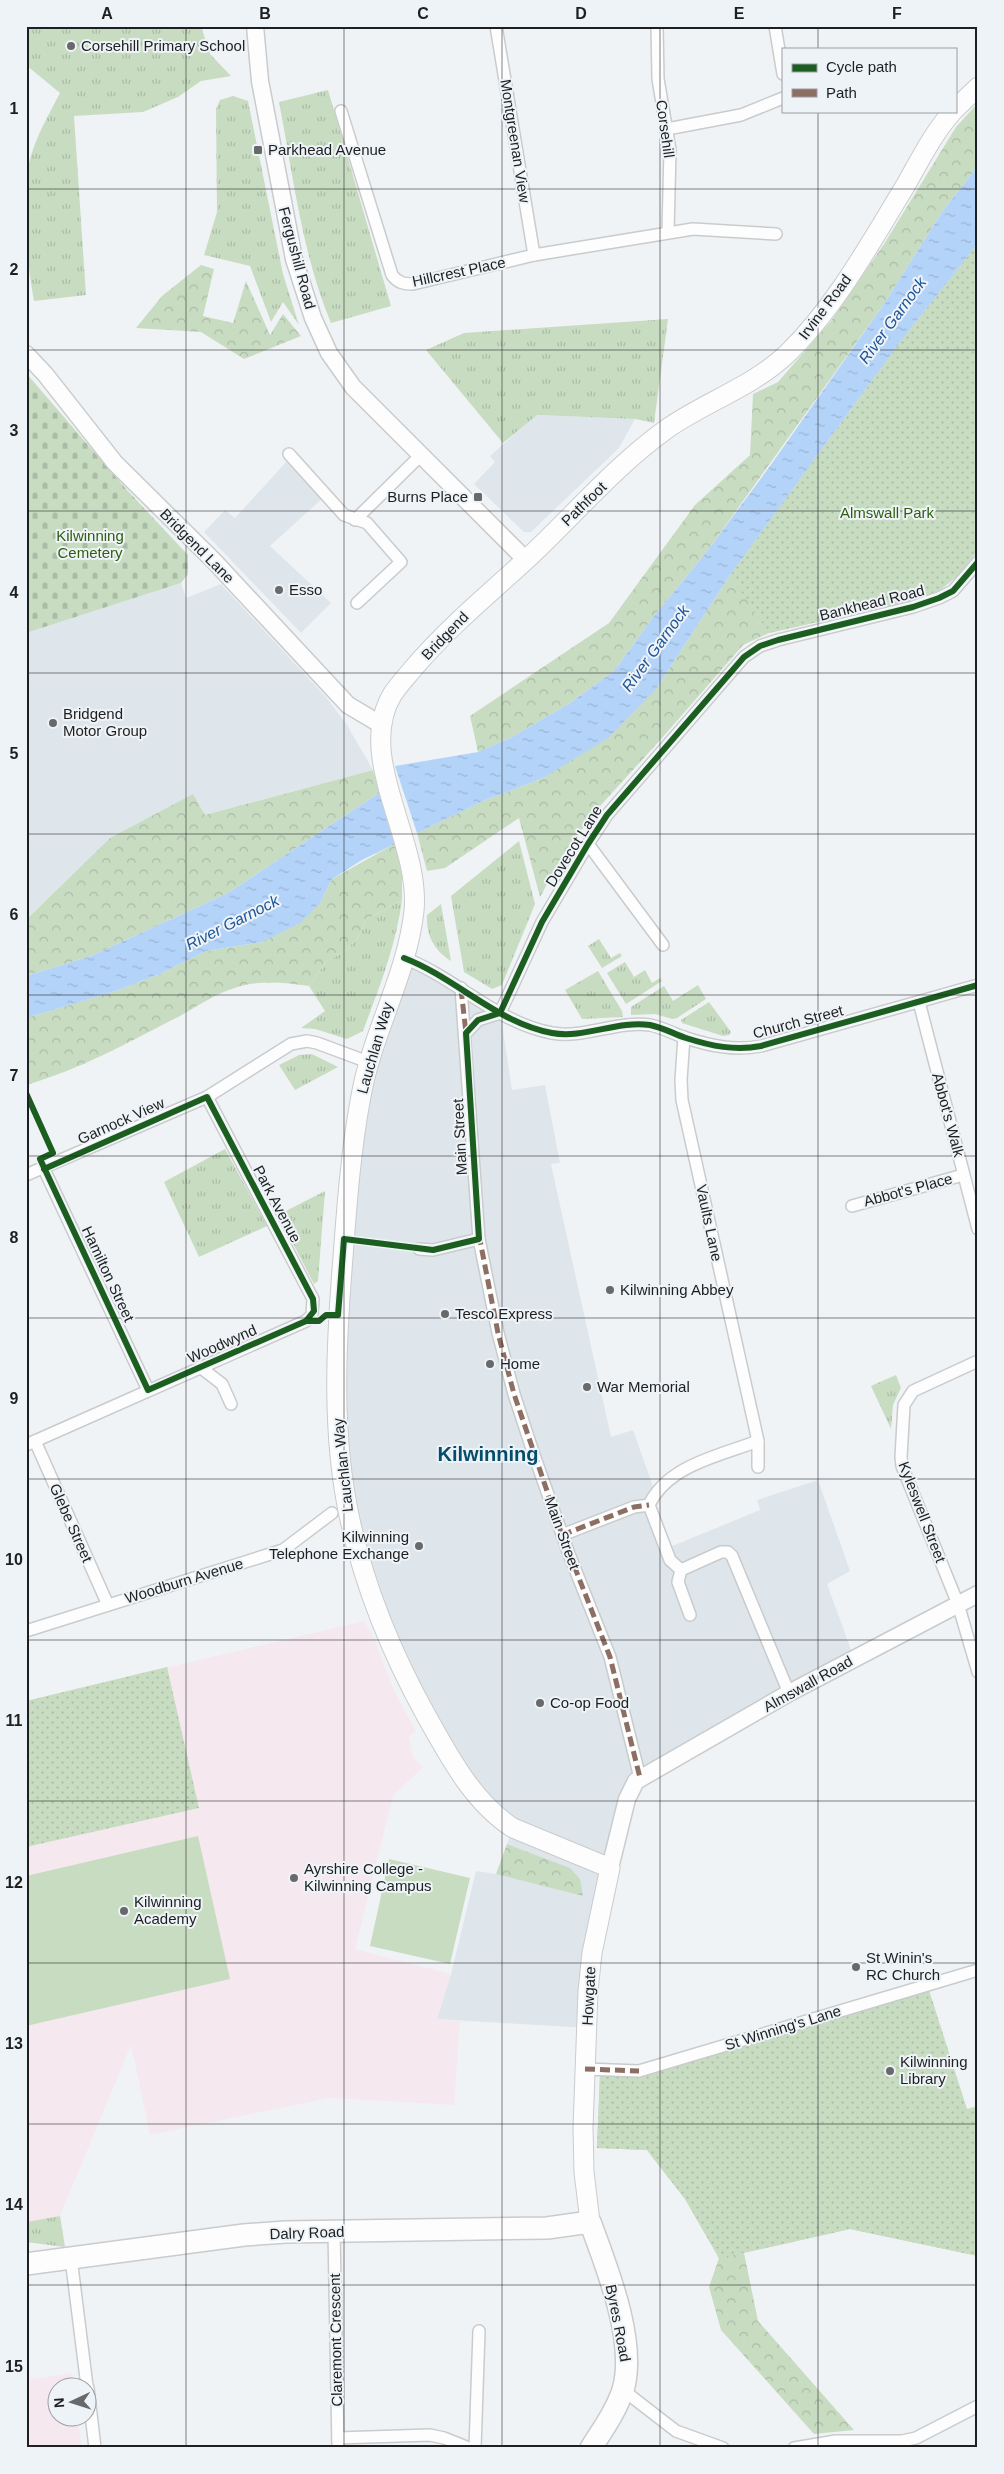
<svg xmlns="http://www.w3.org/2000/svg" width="1004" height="2474" font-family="Arial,sans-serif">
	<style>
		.built { fill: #dee6ec }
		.education { fill: #f5e9ef }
		.grass { fill: url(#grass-tufts) }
		.forest { fill: url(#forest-crowns) }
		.cemetery { fill: url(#cemetery-stones) }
		.park { fill: url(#park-dots) }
		.pitch { fill: #c8dcc2 }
		.water { fill: url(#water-ripples) }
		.pier { fill: #f0f3f5 }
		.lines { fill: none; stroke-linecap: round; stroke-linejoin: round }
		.street-casing { stroke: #c9cbcc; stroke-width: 14 }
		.secondary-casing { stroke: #c9cbcc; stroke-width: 19 }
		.primary-casing { stroke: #c9cbcc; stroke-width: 21 }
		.highway-casing { stroke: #c9cbcc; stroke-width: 24 }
		.street { stroke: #fdfdfe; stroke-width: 11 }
		.secondary { stroke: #fdfdfe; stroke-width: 16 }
		.primary { stroke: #fdfdfe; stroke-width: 19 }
		.highway { stroke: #fdfdfe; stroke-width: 21 }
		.quiet { stroke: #8d6e63; stroke-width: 5; stroke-dasharray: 10 5; stroke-linecap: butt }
		.cycleway-casing { stroke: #eef3f7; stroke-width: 9 }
		.cycleway { stroke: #1b5e20; stroke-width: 6 }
		.grid { fill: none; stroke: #1d1f20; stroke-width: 1; stroke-opacity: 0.55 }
		.poi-dot { fill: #67696b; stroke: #eef3f7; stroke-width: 2 }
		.labels { text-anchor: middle; stroke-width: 4; stroke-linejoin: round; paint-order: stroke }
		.poi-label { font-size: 15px; fill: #1d1f20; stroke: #eef3f7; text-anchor: start }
		.street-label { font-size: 15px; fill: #1d1f20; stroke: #eef3f7 }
		.park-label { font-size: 15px; fill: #2e5e0e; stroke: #eef3f7 }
		.water-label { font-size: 16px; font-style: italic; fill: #205798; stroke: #eef3f7 }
		.district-label { font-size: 20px; font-weight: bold; fill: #054d6b; stroke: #eef3f7 }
		.neatline { fill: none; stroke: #1d1f20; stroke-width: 2 }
		.grid-label { font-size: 16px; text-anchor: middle; font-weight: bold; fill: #1d1f20 }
	</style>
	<defs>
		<pattern id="grass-tufts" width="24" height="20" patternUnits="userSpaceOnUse" patternTransform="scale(1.25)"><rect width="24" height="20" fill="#c8dcc2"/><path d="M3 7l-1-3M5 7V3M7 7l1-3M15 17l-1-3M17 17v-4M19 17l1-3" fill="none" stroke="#abbca6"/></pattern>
		<pattern id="forest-crowns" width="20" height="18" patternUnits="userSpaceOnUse" patternTransform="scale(1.25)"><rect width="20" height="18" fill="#c8dcc2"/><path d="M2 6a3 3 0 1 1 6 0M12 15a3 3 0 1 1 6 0" fill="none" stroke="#abbca6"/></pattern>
		<pattern id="cemetery-stones" width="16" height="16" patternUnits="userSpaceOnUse" patternTransform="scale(1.25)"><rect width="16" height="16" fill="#c8dcc2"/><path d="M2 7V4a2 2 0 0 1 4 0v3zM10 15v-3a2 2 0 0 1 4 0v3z" fill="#abbca6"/></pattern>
		<pattern id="park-dots" width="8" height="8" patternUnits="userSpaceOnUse" patternTransform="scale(1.25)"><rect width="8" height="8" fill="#c8dcc2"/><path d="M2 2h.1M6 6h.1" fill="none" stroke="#abbca6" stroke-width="1.8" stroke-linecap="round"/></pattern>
		<pattern id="water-ripples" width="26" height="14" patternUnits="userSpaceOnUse" patternTransform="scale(1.25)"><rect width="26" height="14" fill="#b4d3f9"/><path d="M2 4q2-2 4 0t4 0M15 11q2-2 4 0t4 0" fill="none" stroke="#9ab5d5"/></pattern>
	</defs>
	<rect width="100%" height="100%" fill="#f0f3f5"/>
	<g class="built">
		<path d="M 536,415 L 635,419 L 619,448 L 531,532 L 524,532 L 474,484 L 495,462 L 490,456 Z"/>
		<path d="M 286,462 L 324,497 L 270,546 L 331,603 L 301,633 L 204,532 L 225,510 L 235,518 Z"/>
		<path d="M 181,583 L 186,598 L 221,584 L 326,697 L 347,725 L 373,770 L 205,815 L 193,795 L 110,838 L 26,920 L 26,633 Z"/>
		<path d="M 412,961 L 506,1016 L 502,1024 L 512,1090 L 545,1085 L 560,1163 L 551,1164 L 611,1437 L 633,1430 L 655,1492 L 649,1505 L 665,1549 L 760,1510 L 757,1500 L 818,1480 L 850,1571 L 827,1584 L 854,1658 L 632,1787 L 587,2028 L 437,2019 L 451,1974 L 476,1871 L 496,1874 L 513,1828 L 502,1821 L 395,1655 L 339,1447 L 357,1118 Z"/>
	</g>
	<g class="education">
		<path d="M 364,1621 L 372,1633 L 395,1693 L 416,1731 L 409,1736 L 413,1757 L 423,1767 L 393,1796 L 355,1949 L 451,1974 L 437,2019 L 460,2021 L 454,2105 L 329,2098 L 150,2135 L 131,2045 L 60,2216 L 26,2222 L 26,1701 Z"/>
		<path d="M 72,2373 L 74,2386 L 58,2386 L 58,2416 L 77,2417 L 82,2448 L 26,2448 L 26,2380 Z"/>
	</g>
	<g class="grass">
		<path d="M 26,26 L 201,26 L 210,54 L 231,76 L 201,81 L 178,97 L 143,112 L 74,116 L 86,295 L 34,301 C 27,262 20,201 29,163 C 35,138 48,116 60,93 L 26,65 Z"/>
		<path d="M 328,90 L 391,306 L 331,323 C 302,254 293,175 279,102 Z"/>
		<path d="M 233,96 L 248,101 L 283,274 L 299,325 L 283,302 L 271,322 L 250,266 L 204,255 L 217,212 L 216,109 L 220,100 Z"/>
		<path d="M 668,319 L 654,423 L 635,419 L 537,415 L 503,443 L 426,350 L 464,333 Z"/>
		<path d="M 519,841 L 535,904 L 502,985 L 492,989 L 464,972 L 451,896 Z"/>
		<path d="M 402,900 C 396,946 379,988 363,1031 L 347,1039 L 315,1029 L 301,1028 L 325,1011 L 309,986 L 326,962 L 347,949 L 359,936 L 365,920 Z"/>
		<path d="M 441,904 L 451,961 C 434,950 426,936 427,915 Z"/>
		<path d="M 599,939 L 611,958 L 620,953 L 622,956 L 602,968 L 588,946 Z"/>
		<path d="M 625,962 L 634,977 L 645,970 L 652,983 L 660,978 L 662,981 L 626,1004 L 607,973 Z"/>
		<path d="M 598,971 L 622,1011 L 623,1017 L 582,1019 L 565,990 Z"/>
		<path d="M 698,985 L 706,999 L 677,1018 L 672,1019 L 655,1014 L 631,1015 L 631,1007 L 664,986 L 673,1001 Z"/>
		<path d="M 709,1002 L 731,1032 L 729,1035 L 723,1036 L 682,1023 L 681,1020 Z"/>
		<path d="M 312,1054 L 338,1067 L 295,1090 L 279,1065 L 299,1055 Z"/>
		<path d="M 225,1149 L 267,1226 L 199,1257 L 164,1182 Z"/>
		<path d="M 325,1191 L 318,1281 L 314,1284 L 278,1215 Z"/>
		<path d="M 896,1375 L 901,1388 L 893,1405 L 891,1429 L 871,1386 Z"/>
		<path d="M 60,2216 L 65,2247 L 26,2242 L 26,2222 Z"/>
	</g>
	<g class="forest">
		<path d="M 978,103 L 978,166 L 942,212 L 884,304 L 708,550 L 654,616 L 614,671 L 570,703 L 512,737 L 478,752 L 470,716 L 609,623 L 695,505 L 750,455 L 753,394 L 778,382 L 831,321 L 884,244 L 956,127 Z"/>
		<path d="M 978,243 L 978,550 L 959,575 L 940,590 L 914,600 L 769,633 L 743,645 L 662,738 L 601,805 L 566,850 L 540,897 L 519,818 L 445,868 L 427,871 L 417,833 L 483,801 L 543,778 L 656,689 L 730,575 L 900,342 Z"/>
		<path d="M 201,265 L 214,269 L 203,316 L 233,323 L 246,281 L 270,335 L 283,314 L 301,336 L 244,359 L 201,332 L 136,328 L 162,296 Z"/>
		<path d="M 373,770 L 379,793 L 228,893 L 91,956 L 26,976 L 26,920 L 110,838 L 193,794 L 205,815 Z"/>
		<path d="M 396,843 L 402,876 L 402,900 L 365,920 L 359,936 L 347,949 L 326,962 L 309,986 C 286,983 263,980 241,986 C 217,992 197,1007 176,1018 C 125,1044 81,1069 26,1085 L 26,1018 L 116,991 L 162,973 L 206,951 L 262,942 L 320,903 L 332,879 Z"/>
		<path d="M 507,1844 L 570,1868 L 580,1879 L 583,1896 L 496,1874 Z"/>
		<path d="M 661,2071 L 978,2256 L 850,2229 L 744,2253 L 758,2321 L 854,2430 L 814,2434 L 721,2330 L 709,2287 L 719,2258 L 685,2199 L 647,2150 L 597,2148 L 600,2074 L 644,2075 Z"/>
	</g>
	<path class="cemetery" d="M 26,373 L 127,490 L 188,555 L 188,574 L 181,583 L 26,633 Z"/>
	<g class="park">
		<path d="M 978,243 L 978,550 L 959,575 L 940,590 L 914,600 L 769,633 L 730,575 L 900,342 Z"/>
		<path d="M 167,1667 L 199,1808 L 26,1847 L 26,1701 Z"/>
		<path d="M 929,1990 L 967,2109 L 978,2106 L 978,2256 L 850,2229 L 719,2258 L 685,2199 L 647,2150 L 597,2148 L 600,2074 L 646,2075 Z"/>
	</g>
	<g class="pitch">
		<path d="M 198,1836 L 230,1979 L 26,2026 L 26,1876 Z"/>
		<path d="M 389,1859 L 470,1878 L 450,1964 L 370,1946 Z"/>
	</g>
	<path class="water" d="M 978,166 L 978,243 L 900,342 L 730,575 L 656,689 L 608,738 L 543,778 L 483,801 L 362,860 L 332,879 L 320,903 L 300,923 L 262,942 L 206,951 L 162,973 L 116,991 L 26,1018 L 26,976 L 91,956 L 228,893 L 379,793 L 395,766 L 478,752 L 512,737 L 570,703 L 614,671 L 654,616 L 708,550 L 770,466 L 884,304 L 942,212 Z"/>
	<path class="pier" d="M 392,766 L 395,766 L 418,836 L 395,846 L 378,790 Z"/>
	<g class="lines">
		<g class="street-casing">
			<g id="street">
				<path d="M 496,26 L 534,255"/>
				<path d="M 657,26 L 658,79 L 670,150 L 668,232"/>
				<path d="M 775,26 L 783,74"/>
				<path d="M 341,111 L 392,275 C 398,283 404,284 413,284 L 534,255 L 693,229 L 776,234"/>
				<path d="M 667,129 L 741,115 L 783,98"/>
				<path d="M 289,454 L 344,515 L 367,523 L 401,562 L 357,603"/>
				<path d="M 355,520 L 421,455"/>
				<path d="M 588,844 L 663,945"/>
				<path d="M 404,958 C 456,978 497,1023 552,1033 C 584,1039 618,1020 650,1025 C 664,1028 674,1034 686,1038 C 711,1046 735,1051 761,1046 L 978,985"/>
				<path d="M 461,988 L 479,1239 L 498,1333 L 514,1394 L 533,1452 L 569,1554 L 610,1657 L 640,1778"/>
				<path d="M 919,1002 L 978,1229"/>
				<path d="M 500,1013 L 542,922 L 588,844 L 607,815 L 744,657 L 760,646 L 778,640 L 913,607 L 939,598 L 953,591 L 978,562"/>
				<path d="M 466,1033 L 478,1020 L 500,1013"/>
				<path d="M 684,1037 L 681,1080 L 682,1100 L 758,1441 L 758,1467"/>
				<path d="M 44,1169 L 148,1390"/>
				<path d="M 26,1175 L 207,1097 L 291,1044 L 307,1041 L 317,1043 L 368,1062"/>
				<path d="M 852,1206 L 963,1175"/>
				<path d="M 419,1249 L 433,1250 L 479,1239"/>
				<path d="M 978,1361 L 913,1391 L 904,1405 L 901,1457 L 902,1466 L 958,1604 L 978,1672"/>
				<path d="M 200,1367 L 222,1384 L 231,1404"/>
				<path d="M 35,1441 L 108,1605"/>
				<path d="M 26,1445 L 306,1321 L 312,1315 L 313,1299 L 207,1097"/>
				<path d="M 562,1535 L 634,1507 L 649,1505"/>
				<path d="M 681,1570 L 670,1560 L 649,1505 C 668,1465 719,1456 758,1441"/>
				<path d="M 690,1615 L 678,1582 L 681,1570 L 721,1552 L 728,1552 L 732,1556 L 789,1693"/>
				<path d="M 26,1631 L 283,1550 L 332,1513"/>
				<path d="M 585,2069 L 639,2071 L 978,1970"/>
				<path d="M 334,2231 L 338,2448"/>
				<path d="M 71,2258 L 87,2386"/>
				<path d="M 88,2388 L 95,2448"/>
				<path d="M 623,2390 L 676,2431 L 723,2448"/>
				<path d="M 338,2438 L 430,2435 L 444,2438 L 469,2448"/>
				<path d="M 475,2448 L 479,2331"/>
				<path d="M 794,2448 L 836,2441 L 902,2441 L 916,2438 L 978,2406"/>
			</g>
		</g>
		<g class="secondary-casing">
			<g id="secondary">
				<path d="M 255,26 L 260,81 L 294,259 L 313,318 L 329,353 L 353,387 L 526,560"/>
				<path d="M 26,354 L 45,374 L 115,463 L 214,561 L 348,705 L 380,724"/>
				<path d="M 610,1868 L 627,1799 L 636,1781 L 789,1693 L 978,1594"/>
			</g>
		</g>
		<g class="primary-casing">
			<g id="primary">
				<path d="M 955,109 L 978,87"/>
				<path d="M 590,2222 L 584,2172 L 583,2128 L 588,1991 L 592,1953 L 610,1868 L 513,1828 C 473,1802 450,1758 427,1717 C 393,1656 365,1588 350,1520 C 331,1434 336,1344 343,1257 C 347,1203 351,1149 361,1096 C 372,1033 407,975 414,911 C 421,841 355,758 392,695 C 399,684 409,674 417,664 C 451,625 490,593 527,559 C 574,515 616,465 668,428 C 707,401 754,386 788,353 C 836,306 869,245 904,188 C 919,162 933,133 953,111"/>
			</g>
		</g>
		<g class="highway-casing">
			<path id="highway" d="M 26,2264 L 244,2235 L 286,2232 L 547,2228 L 590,2222 C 607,2268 637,2342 623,2390 C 616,2411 603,2429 591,2448"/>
		</g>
		<use href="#street" class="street"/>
		<use href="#secondary" class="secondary"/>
		<use href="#primary" class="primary"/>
		<use href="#highway" class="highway"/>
		<g class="quiet">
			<path d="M 461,989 L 466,1033"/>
			<path d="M 479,1235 L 498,1333 L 514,1394 L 562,1535 L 610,1657 L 640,1778"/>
			<path d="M 562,1535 L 634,1507 L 649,1505"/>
			<path d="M 585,2069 L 639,2071"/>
		</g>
		<g class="cycleway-casing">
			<g id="cycleway">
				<path d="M 404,958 C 456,978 497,1023 552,1033 C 584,1039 618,1020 650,1025 C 664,1028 674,1034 686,1038 C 711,1046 735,1051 761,1046 L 978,985"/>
				<path d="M 500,1013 L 542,922 L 588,844 L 607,815 L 744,657 L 760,646 L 778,640 L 913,607 L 939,598 L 953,591 L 978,562"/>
				<path d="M 26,1093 L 53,1153 L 40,1159 L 148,1390 L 306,1321 L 319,1321 L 326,1315 L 338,1315 L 344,1239 L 433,1250 L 479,1239 L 466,1033 L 478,1020 L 500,1013"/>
				<path d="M 44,1169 L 207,1097 L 313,1299 L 314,1311 L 306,1321"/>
			</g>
		</g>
		<use href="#cycleway" class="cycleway"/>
	</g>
	<path class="grid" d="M 186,26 L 186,2448M 344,26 L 344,2448M 502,26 L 502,2448M 660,26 L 660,2448M 818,26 L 818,49M 818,111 L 818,2448M 26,189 L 978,189M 26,350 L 978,350M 26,511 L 978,511M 26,673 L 978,673M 26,834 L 978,834M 26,995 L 978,995M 26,1156 L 978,1156M 26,1318 L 978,1318M 26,1479 L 978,1479M 26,1640 L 978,1640M 26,1801 L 978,1801M 26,1963 L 978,1963M 26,2124 L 978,2124M 26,2285 L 978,2285"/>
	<g class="poi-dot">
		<circle cx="71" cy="46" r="5"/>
		<rect x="253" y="145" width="10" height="10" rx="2.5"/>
		<rect x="473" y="492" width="10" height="10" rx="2.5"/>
		<circle cx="279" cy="590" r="5"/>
		<circle cx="53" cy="723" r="5"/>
		<circle cx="610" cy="1290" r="5"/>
		<circle cx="445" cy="1314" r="5"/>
		<circle cx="490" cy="1364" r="5"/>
		<circle cx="587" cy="1387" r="5"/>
		<circle cx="419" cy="1546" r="5"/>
		<circle cx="540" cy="1703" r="5"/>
		<circle cx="294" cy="1878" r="5"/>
		<circle cx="124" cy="1911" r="5"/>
		<circle cx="856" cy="1967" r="5"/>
		<circle cx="890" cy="2071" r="5"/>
	</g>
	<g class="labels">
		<g class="poi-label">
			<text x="81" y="51">Corsehill Primary School</text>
			<text x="268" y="155">Parkhead Avenue</text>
			<text x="468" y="502" text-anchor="end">Burns Place</text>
			<text x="289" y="595">Esso</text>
			<text x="63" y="719">Bridgend<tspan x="63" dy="17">Motor Group</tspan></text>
			<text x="620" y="1295">Kilwinning Abbey</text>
			<text x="455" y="1319">Tesco Express</text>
			<text x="500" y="1369">Home</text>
			<text x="597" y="1392">War Memorial</text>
			<text x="409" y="1542" text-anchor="end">Kilwinning<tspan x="409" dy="17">Telephone Exchange</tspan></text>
			<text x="550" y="1708">Co-op Food</text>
			<text x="304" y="1874">Ayrshire College -<tspan x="304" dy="17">Kilwinning Campus</tspan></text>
			<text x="134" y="1907">Kilwinning<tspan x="134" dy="17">Academy</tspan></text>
			<text x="866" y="1963">St Winin's<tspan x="866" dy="17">RC Church</tspan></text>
			<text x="900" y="2067">Kilwinning<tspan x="900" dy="17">Library</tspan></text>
		</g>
		<g class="street-label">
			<text transform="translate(665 129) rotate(82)" y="5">Corsehill</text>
			<text transform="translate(515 141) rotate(81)" y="5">Montgreenan View</text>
			<text transform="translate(297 258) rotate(75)" y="5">Fergushill Road</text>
			<text transform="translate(459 272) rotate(-12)" y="5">Hillcrest Place</text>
			<text transform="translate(825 307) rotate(-53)" y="5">Irvine Road</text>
			<text transform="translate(584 504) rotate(-44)" y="5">Pathfoot</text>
			<text transform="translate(197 546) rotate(45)" y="5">Bridgend Lane</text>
			<text transform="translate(872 603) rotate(-14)" y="5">Bankhead Road</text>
			<text transform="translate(445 636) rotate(-46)" y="5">Bridgend</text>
			<text transform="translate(574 846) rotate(-58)" y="5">Dovecot Lane</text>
			<text transform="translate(798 1022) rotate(-15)" y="5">Church Street</text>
			<text transform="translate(375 1048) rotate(-74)" y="5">Lauchlan Way</text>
			<text transform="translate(948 1115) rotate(75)" y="5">Abbot's Walk</text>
			<text transform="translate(121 1121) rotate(-24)" y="5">Garnock View</text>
			<text transform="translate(460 1137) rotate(-93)" y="5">Main Street</text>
			<text transform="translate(908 1190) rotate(-15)" y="5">Abbot's Place</text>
			<text transform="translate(277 1204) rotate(62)" y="5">Park Avenue</text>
			<text transform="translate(709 1223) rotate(78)" y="5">Vaults Lane</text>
			<text transform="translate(108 1274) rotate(65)" y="5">Hamilton Street</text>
			<text transform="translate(222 1344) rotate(-24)" y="5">Woodwynd</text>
			<text transform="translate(343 1465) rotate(-96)" y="5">Lauchlan Way</text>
			<text transform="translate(922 1512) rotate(69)" y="5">Kyleswell Street</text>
			<text transform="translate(71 1523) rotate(66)" y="5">Glebe Street</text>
			<text transform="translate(562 1533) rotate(70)" y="5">Main Street</text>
			<text transform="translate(184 1581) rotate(-17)" y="5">Woodburn Avenue</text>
			<text transform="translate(808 1684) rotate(-29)" y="5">Almswall Road</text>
			<text transform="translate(589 1996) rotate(-87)" y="5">Howgate</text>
			<text transform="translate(783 2028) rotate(-17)" y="5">St Winning's Lane</text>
			<text transform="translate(307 2233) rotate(-2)" y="5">Dalry Road</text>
			<text transform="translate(618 2323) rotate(79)" y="5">Byres Road</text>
			<text transform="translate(336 2340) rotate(-91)" y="5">Claremont Crescent</text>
		</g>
		<g class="park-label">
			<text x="887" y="518">Almswall Park</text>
			<text x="90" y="541">Kilwinning<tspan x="90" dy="17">Cemetery</tspan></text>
		</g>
		<g class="water-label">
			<text transform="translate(892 320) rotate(-54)" y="6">River Garnock</text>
			<text transform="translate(655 648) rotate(-54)" y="6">River Garnock</text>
			<text transform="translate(232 922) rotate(-27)" y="6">River Garnock</text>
		</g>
		<g class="district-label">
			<text x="488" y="1461">Kilwinning</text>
		</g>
	</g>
	<rect width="1004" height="2474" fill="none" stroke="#eef3f7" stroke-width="55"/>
	<rect x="782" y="48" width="175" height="65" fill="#eef3f7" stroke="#9a9ea1"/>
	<rect x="792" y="64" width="25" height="8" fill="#1b5e20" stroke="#9a9ea1"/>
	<text x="826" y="72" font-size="15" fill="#1d1f20">Cycle path</text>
	<rect x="792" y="89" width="25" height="8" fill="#8d6e63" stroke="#9a9ea1"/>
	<text x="826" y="98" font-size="15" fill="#1d1f20">Path</text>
	<g transform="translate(72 2402) rotate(266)"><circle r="24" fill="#eef3f7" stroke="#9a9ea1"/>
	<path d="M0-4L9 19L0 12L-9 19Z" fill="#67696b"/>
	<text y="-8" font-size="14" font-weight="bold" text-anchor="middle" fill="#1d1f20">N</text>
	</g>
	<rect x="28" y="28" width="948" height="2418" class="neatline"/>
	<g class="grid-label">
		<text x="107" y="19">A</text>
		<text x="265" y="19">B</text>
		<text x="423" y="19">C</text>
		<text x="581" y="19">D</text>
		<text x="739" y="19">E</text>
		<text x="897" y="19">F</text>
		<text x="14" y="114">1</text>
		<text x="14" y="275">2</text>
		<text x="14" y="436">3</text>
		<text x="14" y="598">4</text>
		<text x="14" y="759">5</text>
		<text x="14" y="920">6</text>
		<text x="14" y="1081">7</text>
		<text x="14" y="1243">8</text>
		<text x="14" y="1404">9</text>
		<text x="14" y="1565">10</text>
		<text x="14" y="1726">11</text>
		<text x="14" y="1888">12</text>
		<text x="14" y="2049">13</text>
		<text x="14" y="2210">14</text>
		<text x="14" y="2372">15</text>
	</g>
</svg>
